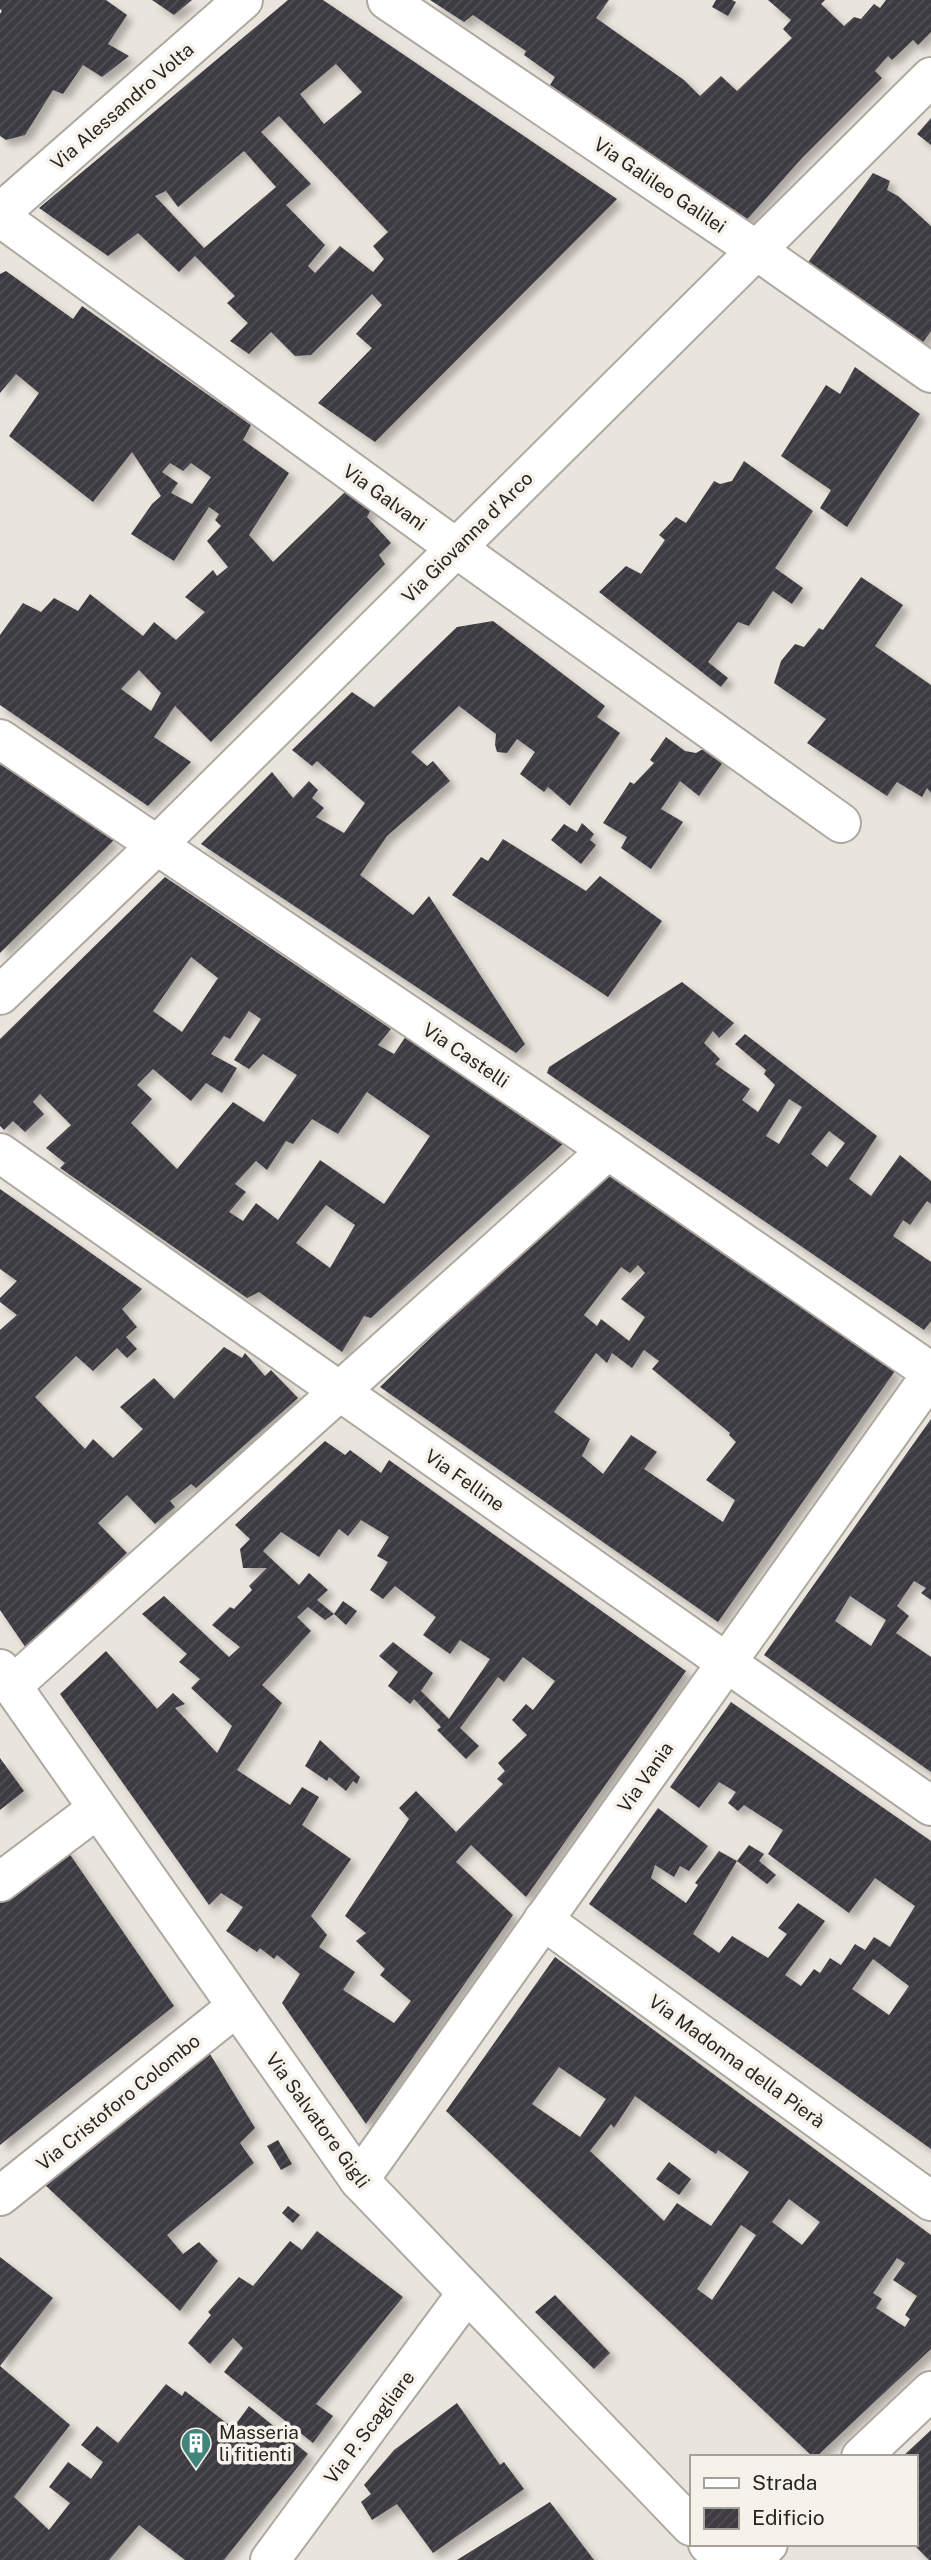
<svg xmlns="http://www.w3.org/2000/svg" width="931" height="2560" font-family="'Public Sans',sans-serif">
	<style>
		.building { fill: url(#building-hatch); fill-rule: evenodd; filter: url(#shadow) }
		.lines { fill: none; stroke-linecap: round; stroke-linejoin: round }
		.minor-casing { stroke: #ada9a0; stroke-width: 42 }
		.minor { stroke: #fff; stroke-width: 38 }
		.labels { text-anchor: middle; stroke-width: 7; stroke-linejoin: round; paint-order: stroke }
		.street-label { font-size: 19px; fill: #272623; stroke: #f7f2e9 }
		.poi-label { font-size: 19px; fill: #272623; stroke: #f7f2e9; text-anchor: start }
	</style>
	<defs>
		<pattern id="building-hatch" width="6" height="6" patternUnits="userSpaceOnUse" patternTransform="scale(1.75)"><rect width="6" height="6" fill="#3e3b42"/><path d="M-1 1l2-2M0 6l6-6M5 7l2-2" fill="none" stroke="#514f54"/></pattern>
		<filter id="shadow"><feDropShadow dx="6" dy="6" stdDeviation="3.5" flood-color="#0004"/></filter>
	</defs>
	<rect width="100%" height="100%" fill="#eae5dc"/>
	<g class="building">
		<path d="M 0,0 L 106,0 L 127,15 L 108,44 L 129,56 L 102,77 L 83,65 L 63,94 L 53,90 L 25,135 L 6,140 L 0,136 L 0,14 L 2,11 L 0,9 Z"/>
		<path d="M 152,0 L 192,0 L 174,15 Z"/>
		<path d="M 288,0 L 323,0 L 617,199 L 375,442 L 318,403 L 372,348 L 356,334 L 382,305 L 372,294 L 311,355 L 295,356 L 271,332 L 249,354 L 230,341 L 248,323 L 227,303 L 235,296 L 195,256 L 179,272 L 138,233 L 108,256 L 39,208 ZM 336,64 L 362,92 L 324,124 L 300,94 ZM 279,116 L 388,232 L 373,246 L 384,259 L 373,272 L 340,246 L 315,273 L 308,266 L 325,245 L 286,205 L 311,184 L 261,132 ZM 244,151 L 276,187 L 204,248 L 155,196 L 166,191 L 178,207 Z"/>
		<path d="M 430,0 L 609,0 L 596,18 L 684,80 L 700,96 L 721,76 L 737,91 L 792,38 L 783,29 L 791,20 L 768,0 L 825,0 L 821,4 L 844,26 L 854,17 L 861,19 L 874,4 L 880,8 L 886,0 L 931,0 L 931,32 L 918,45 L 913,40 L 892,60 L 888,56 L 875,71 L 882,78 L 802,158 L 744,223 L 579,111 L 582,107 L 550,85 L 555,77 L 524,55 L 526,51 L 473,15 L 464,22 Z"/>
		<path d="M 716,0 L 732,0 L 736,2 L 728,16 L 712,7 Z"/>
		<path d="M 931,118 L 931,145 L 917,134 Z"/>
		<path d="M 873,173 L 890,181 L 887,190 L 898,196 L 931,226 L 931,331 L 921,345 L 806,265 Z"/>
		<path d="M 6,271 L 73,319 L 82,306 L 251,425 L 243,440 L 289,473 L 249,535 L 273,562 L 346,491 L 372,508 L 367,517 L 391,543 L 379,555 L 385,564 L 211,742 L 175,706 L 154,737 L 191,762 L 148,806 L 0,705 L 0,635 L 23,603 L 41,612 L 54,598 L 78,611 L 90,594 L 143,636 L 154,622 L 176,640 L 205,612 L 185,597 L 213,570 L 217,576 L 228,567 L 207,541 L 221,526 L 215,520 L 219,514 L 209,507 L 174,561 L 131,534 L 152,504 L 161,496 L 132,452 L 93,502 L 9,436 L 39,393 L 16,374 L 0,393 L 0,274 ZM 170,463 L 183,471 L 191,463 L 211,477 L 192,504 L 171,493 L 178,483 L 162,472 ZM 139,670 L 161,693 L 151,711 L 121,689 Z"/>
		<path d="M 855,367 L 920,414 L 847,527 L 820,508 L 831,490 L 781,456 L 826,385 L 840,394 Z"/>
		<path d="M 744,461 L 813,511 L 775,568 L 803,588 L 792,604 L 773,591 L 749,626 L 738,622 L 708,662 L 728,678 L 721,687 L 599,592 L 626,566 L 641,574 L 665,540 L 659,535 L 676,517 L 686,523 L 714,481 L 720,484 L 732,481 Z"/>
		<path d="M 861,577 L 903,605 L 875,646 L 931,685 L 931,793 L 927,788 L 922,797 L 897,782 L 887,796 L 807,743 L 826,719 L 774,683 L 781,661 L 795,644 L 804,647 L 819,628 L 823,630 Z"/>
		<path d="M 493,621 L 605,706 L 597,717 L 620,733 L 570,806 L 548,787 L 544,792 L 520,774 L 535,752 L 517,739 L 507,753 L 497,752 L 495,745 L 496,734 L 459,706 L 411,752 L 427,766 L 433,761 L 450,781 L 387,836 L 360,875 L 413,915 L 429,896 L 525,1044 L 516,1053 L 201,844 L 272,772 L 293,798 L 309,781 L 318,790 L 312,798 L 324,808 L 316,817 L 344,833 L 365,803 L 317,761 L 312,766 L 292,750 L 352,692 L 374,707 L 457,627 Z"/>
		<path d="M 666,737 L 685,751 L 696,753 L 708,746 L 726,758 L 699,796 L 680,781 L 661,809 L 683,822 L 651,869 L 621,848 L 627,837 L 603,823 L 630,782 L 634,784 L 654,763 L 650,760 Z"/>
		<path d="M 0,764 L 114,840 L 0,953 Z"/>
		<path d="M 582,823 L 594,834 L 590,840 L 596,845 L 581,864 L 551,840 L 564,824 L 577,832 Z"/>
		<path d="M 503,839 L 586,891 L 600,876 L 662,921 L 608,997 L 452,895 L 481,857 L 488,861 Z"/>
		<path d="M 165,877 L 391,1029 L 378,1045 L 394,1054 L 406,1036 L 564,1143 L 371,1318 L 364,1316 L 342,1352 L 259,1292 L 247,1298 L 60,1168 L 65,1163 L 46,1148 L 71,1125 L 40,1094 L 33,1102 L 44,1114 L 25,1132 L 13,1121 L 4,1130 L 0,1126 L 0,1039 ZM 191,957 L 218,978 L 182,1032 L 153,1011 ZM 249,1011 L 261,1019 L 234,1060 L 249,1069 L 263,1054 L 297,1075 L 264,1122 L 233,1102 L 177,1169 L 131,1123 L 152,1099 L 137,1085 L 153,1069 L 191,1101 L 206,1083 L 222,1093 L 237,1068 L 211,1054 L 224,1036 L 230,1039 ZM 367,1092 L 430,1136 L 384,1204 L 320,1160 L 278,1220 L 256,1203 L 243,1221 L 229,1212 L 246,1192 L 235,1184 L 256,1161 L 267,1170 L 286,1141 L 293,1144 L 312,1119 L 338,1134 ZM 326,1205 L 355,1225 L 330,1268 L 296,1243 Z"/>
		<path d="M 682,982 L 734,1023 L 719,1038 L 713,1031 L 704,1043 L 720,1059 L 715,1064 L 750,1089 L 742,1100 L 758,1112 L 775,1085 L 764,1074 L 766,1070 L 735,1044 L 745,1034 L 877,1136 L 849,1179 L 871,1196 L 900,1155 L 931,1181 L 931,1204 L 927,1201 L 910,1225 L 903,1220 L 893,1236 L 931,1262 L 931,1321 L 924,1330 L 547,1073 L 549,1067 ZM 789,1099 L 802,1107 L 779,1144 L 766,1136 ZM 829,1131 L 845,1143 L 827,1167 L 811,1154 Z"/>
		<path d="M 603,1170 L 895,1371 L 718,1622 L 380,1387 ZM 638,1265 L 645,1273 L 621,1299 L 645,1317 L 629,1341 L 601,1319 L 597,1326 L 584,1315 L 621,1267 L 630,1273 ZM 644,1350 L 659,1361 L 652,1369 L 730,1433 L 729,1435 L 736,1442 L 706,1480 L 735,1500 L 723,1522 L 644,1469 L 657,1452 L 631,1435 L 603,1474 L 582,1456 L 590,1439 L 554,1412 L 596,1353 L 607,1363 L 612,1353 L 632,1368 Z"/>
		<path d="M 0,1189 L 142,1289 L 122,1309 L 137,1327 L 126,1337 L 137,1349 L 127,1358 L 117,1348 L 93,1371 L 76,1356 L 35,1397 L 85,1449 L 93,1439 L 113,1458 L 143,1429 L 120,1407 L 154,1378 L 174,1399 L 224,1347 L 242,1358 L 245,1353 L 265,1376 L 271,1370 L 298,1398 L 196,1488 L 191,1484 L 170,1501 L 175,1507 L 155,1524 L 127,1495 L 98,1523 L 127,1553 L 26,1648 L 0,1610 L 0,1330 L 17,1315 L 0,1302 L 0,1298 L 17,1281 L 0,1269 Z"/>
		<path d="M 931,1419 L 931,1600 L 921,1593 L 926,1588 L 914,1581 L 897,1606 L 909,1616 L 896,1633 L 931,1657 L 931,1772 L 764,1655 ZM 850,1596 L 886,1620 L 871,1646 L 835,1621 Z"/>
		<path d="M 325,1441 L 345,1455 L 350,1450 L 381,1473 L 389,1460 L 686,1671 L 526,1897 L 471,1845 L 456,1862 L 513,1915 L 366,2124 L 282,2003 L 300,1974 L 277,1955 L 274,1959 L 260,1948 L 257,1952 L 226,1931 L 243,1907 L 221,1893 L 209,1905 L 60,1694 L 106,1651 L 157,1709 L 173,1693 L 185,1704 L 175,1708 L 217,1753 L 232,1726 L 191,1688 L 200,1679 L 179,1662 L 187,1654 L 142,1614 L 164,1596 L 229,1657 L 240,1647 L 212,1625 L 230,1607 L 234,1609 L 252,1590 L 249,1586 L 267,1568 L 243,1568 L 240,1549 L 250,1539 L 235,1525 ZM 361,1520 L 389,1537 L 377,1556 L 388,1562 L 370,1590 L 383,1599 L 395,1586 L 436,1617 L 423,1635 L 450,1654 L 460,1640 L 490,1659 L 449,1719 L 421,1691 L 433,1673 L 393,1642 L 379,1656 L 398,1672 L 388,1686 L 410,1704 L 414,1699 L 441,1727 L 437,1730 L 466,1759 L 479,1746 L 460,1728 L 498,1677 L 504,1682 L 523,1657 L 555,1681 L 533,1710 L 526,1704 L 512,1720 L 527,1735 L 498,1763 L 505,1771 L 497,1779 L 503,1784 L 456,1832 L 416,1791 L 399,1808 L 409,1819 L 345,1916 L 366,1933 L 356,1941 L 385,1969 L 380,1975 L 411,2001 L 394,2023 L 343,1990 L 355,1972 L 319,1947 L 327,1935 L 311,1916 L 351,1859 L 302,1825 L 319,1797 L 302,1787 L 290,1805 L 237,1770 L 282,1703 L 262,1685 L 311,1631 L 297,1617 L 308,1607 L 325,1620 L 334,1614 L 317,1600 L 328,1590 L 309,1573 L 299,1585 L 263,1551 L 281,1532 L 319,1557 L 339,1529 L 348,1536 Z"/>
		<path d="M 343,1601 L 357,1611 L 346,1625 L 334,1614 Z"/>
		<path d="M 731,1702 L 931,1841 L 931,2149 L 589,1904 L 658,1808 L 708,1846 L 689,1871 L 680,1866 L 674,1877 L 655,1865 L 651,1878 L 686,1903 L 698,1885 L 695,1883 L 719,1851 L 737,1861 L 693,1934 L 719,1953 L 732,1936 L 768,1958 L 787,1934 L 778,1928 L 798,1903 L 825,1921 L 785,1975 L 801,1986 L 814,1969 L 820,1973 L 830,1958 L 841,1965 L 855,1944 L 865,1950 L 874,1937 L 890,1947 L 915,1906 L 875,1878 L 849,1913 L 768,1854 L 783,1830 L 744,1805 L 738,1811 L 728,1803 L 736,1792 L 719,1782 L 699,1808 L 670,1787 ZM 873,1959 L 909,1986 L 889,2015 L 852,1989 Z"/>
		<path d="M 320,1740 L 360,1777 L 357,1784 L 353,1781 L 346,1791 L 329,1777 L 327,1781 L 305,1766 Z"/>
		<path d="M 0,1758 L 24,1791 L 0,1810 Z"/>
		<path d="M 60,1840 L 174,2006 L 0,2145 L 0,1888 Z"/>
		<path d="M 749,1845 L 764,1854 L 759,1861 L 776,1875 L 767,1884 L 737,1861 Z"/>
		<path d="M 555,1957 L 931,2235 L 931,2349 L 816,2457 L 813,2457 L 446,2111 ZM 559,2067 L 606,2099 L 580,2137 L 532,2104 ZM 635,2096 L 710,2150 L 716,2154 L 718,2150 L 749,2172 L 711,2226 L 677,2203 L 664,2221 L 590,2151 L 611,2124 L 614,2128 ZM 789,2199 L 820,2222 L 802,2245 L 772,2222 ZM 741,2225 L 756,2235 L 712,2300 L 697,2289 ZM 897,2258 L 905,2263 L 893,2280 L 917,2296 L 905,2315 L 910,2319 L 905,2327 L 876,2308 L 882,2299 L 873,2293 Z"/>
		<path d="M 210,2054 L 255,2128 L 240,2143 L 254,2163 L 167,2235 L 183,2254 L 199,2242 L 218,2261 L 180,2311 L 45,2185 Z"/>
		<path d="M 278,2140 L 292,2164 L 281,2170 L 267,2146 Z"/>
		<path d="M 669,2162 L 691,2179 L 679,2195 L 656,2179 Z"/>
		<path d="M 288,2206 L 300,2215 L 293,2223 L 282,2213 Z"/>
		<path d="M 317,2231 L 403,2297 L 316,2404 L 333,2416 L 313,2443 L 224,2372 L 243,2348 L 233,2338 L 210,2364 L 188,2343 L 211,2315 L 208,2312 L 239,2277 L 253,2286 L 290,2241 L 302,2250 Z"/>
		<path d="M 0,2257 L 53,2298 L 0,2366 Z"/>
		<path d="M 555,2295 L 610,2353 L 594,2369 L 535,2312 Z"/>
		<path d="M 0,2366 L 70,2425 L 14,2497 L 49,2530 L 70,2503 L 49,2487 L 68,2462 L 91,2479 L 103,2462 L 81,2445 L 97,2426 L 118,2443 L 166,2384 L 182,2396 L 185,2391 L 233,2428 L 249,2406 L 308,2454 L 224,2560 L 185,2560 L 139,2525 L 109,2560 L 0,2560 Z"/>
		<path d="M 457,2403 L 500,2465 L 504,2462 L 524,2489 L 433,2553 L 397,2504 L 372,2520 L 361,2502 L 371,2494 L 364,2485 L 394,2450 Z"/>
		<path d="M 931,2430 L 931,2560 L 929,2560 L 913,2544 L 915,2544 L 915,2457 L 902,2457 Z"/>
		<path d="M 550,2502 L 594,2560 L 457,2560 Z"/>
	</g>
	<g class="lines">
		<g class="minor-casing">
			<g id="minor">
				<path d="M 387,0 L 756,250 L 931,373"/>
				<path d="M 0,213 L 243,0"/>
				<path d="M 0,217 L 456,548 L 841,823"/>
				<path d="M 0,739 L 608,1150 L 931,1372"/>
				<path d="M 0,995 L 156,846 L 931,77"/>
				<path d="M 0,1153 L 931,1806"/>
				<path d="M 0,1669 L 359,2180 L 691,2526"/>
				<path d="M 13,1685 L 608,1150"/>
				<path d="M 0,1882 L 97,1809"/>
				<path d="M 543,1920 L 931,2201"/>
				<path d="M 359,2180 L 931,1375"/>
				<path d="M 0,2196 L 236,2007"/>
				<path d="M 861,2457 L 931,2391"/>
				<path d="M 708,2544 L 725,2560"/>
				<path d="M 270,2560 L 467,2293"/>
				<path d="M 751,2560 L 768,2544"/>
			</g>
		</g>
		<use href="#minor" class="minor"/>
	</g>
	<defs>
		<g id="building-pin" transform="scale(1.575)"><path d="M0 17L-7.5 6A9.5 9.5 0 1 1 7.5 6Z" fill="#40857b" stroke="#f7f2e9"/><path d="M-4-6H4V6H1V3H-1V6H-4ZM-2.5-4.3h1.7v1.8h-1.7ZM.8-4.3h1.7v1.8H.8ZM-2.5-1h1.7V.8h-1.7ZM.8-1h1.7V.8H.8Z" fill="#fff"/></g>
	</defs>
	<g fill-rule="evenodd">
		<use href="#building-pin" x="196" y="2443"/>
	</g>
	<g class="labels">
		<g class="street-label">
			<text transform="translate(122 106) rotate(-41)" y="7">Via Alessandro Volta</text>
			<text transform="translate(660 185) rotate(34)" y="7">Via Galileo Galilei</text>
			<text transform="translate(385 497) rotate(36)" y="7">Via Galvani</text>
			<text transform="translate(467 537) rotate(-45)" y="7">Via Giovanna d'Arco</text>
			<text transform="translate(466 1055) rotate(34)" y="7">Via Castelli</text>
			<text transform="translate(465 1480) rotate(35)" y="7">Via Felline</text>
			<text transform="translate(645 1777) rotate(-55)" y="7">Via Vania</text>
			<text transform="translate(737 2061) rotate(36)" y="7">Via Madonna della Pierà</text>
			<text transform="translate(118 2102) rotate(-39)" y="7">Via Cristoforo Colombo</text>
			<text transform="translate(318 2120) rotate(54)" y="7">Via Salvatore Gigli</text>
			<text transform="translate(369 2427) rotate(-53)" y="7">Via P. Scagliare</text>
		</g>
		<g class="poi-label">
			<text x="219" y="2439">Masseria<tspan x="219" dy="22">li fitienti</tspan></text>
		</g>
	</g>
	<rect x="690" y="2455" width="228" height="91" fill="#f7f2e9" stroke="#a4a09a" stroke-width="2"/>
	<rect x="704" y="2478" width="35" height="10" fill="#ffffff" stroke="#a4a09a" stroke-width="2"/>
	<text x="752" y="2490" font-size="21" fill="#272623">Strada</text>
	<rect x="704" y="2508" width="35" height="21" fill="url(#building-hatch)" stroke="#a4a09a" stroke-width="2"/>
	<text x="752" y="2525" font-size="21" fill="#272623">Edificio</text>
</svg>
